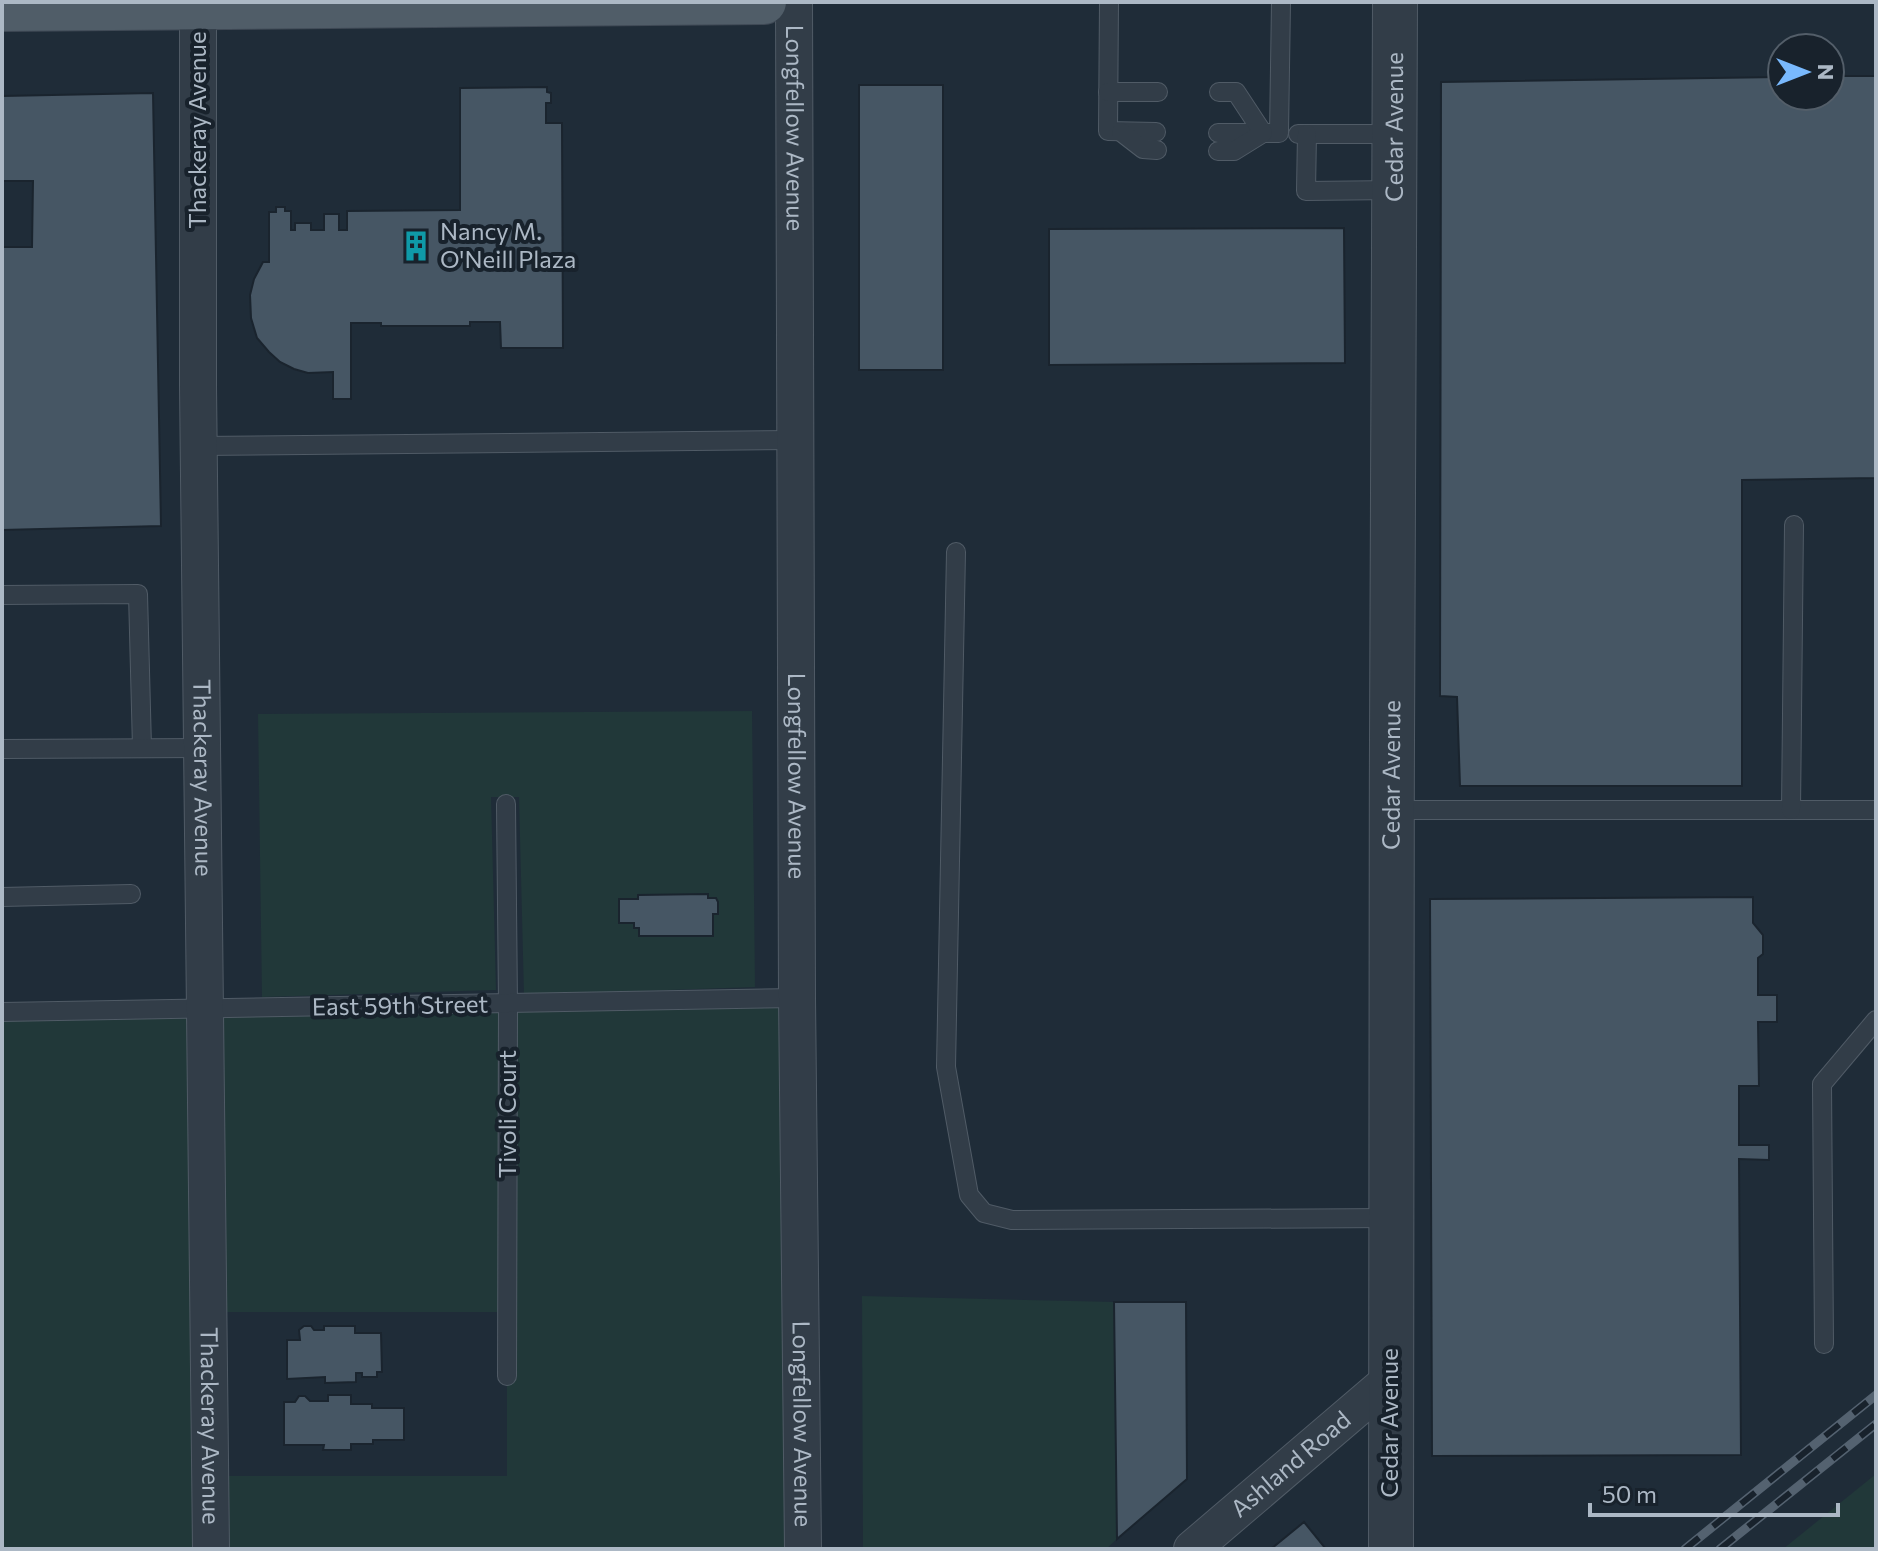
<svg xmlns="http://www.w3.org/2000/svg" width="1878" height="1551" font-family="Commissioner,sans-serif">
	<style>
		.green { fill: #213839; fill-rule: evenodd }
		.building { fill: #465664; stroke: #1a242e; stroke-width: 2 }
		.lines { fill: none; stroke-linecap: round; stroke-linejoin: round }
		.service-casing { stroke: #505b66; stroke-width: 20 }
		.minor-casing { stroke: #505b66; stroke-width: 38 }
		.tertiary-casing { stroke: #505b66; stroke-width: 46 }
		.primary-casing { stroke: #3f4955; stroke-width: 46 }
		.service { stroke: #323d48; stroke-width: 18 }
		.minor { stroke: #323d48; stroke-width: 36 }
		.tertiary { stroke: #323d48; stroke-width: 44 }
		.primary { stroke: #505d68; stroke-width: 44 }
		.rail-casing { stroke: #546270; stroke-width: 9 }
		.rail { stroke: #18222c; stroke-width: 6; stroke-dasharray: 18; stroke-linecap: butt }
		.labels { text-anchor: middle; stroke-width: 8; stroke-linejoin: round; paint-order: stroke }
		.street-label { font-size: 24px; fill: #acb8c5; stroke: #18222c }
		.poi-label { font-size: 24px; fill: #acb8c5; stroke: #18222c; text-anchor: start }
	</style>
	<rect width="100%" height="100%" fill="#1f2c38"/>
	<g class="green">
		<path d="M 752,711 L 755,987 L 524,995 L 519,797 L 491,797 L 496,990 L 262,997 L 258,714 Z"/>
		<path d="M 797,998 L 803,1549 L 2,1549 L 2,1012 ZM 210,1312 L 507,1312 L 507,1476 L 211,1476 Z"/>
		<path d="M 862,1296 L 1114,1302 L 1117,1539 L 1106,1549 L 863,1549 Z"/>
		<path d="M 1876,1473 L 1876,1549 L 1783,1549 L 1876,1474 Z"/>
	</g>
	<g class="building">
		<path d="M 1830,76 L 1876,76 L 1876,478 L 1742,480 L 1742,786 L 1460,786 L 1457,697 L 1440,696 L 1441,82 L 1782,77 L 1782,96 L 1830,96 Z"/>
		<rect x="859" y="85" width="84" height="285"/>
		<path d="M 547,87 L 547,92 L 551,93 L 551,103 L 546,103 L 546,123 L 562,123 L 563,348 L 501,348 L 500,322 L 470,322 L 470,326 L 381,326 L 381,323 L 351,323 L 351,399 L 333,399 L 333,372 L 308,373 L 294,369 L 280,362 L 269,352 L 257,338 L 251,318 L 250,295 L 254,279 L 263,262 L 269,262 L 269,212 L 276,212 L 276,207 L 285,207 L 285,211 L 291,211 L 291,230 L 295,230 L 295,223 L 311,223 L 311,230 L 324,230 L 324,214 L 339,214 L 339,230 L 347,230 L 347,211 L 460,210 L 460,88 Z"/>
		<path d="M 153,93 L 161,526 L 2,530 L 2,247 L 32,247 L 33,181 L 2,181 L 2,96 Z"/>
		<path d="M 1344,228 L 1345,363 L 1049,365 L 1049,229 Z"/>
		<path d="M 708,894 L 708,898 L 716,898 L 718,902 L 718,914 L 713,914 L 713,936 L 639,936 L 639,928 L 634,928 L 634,923 L 619,923 L 619,899 L 638,899 L 638,895 Z"/>
		<path d="M 1753,897 L 1753,923 L 1763,935 L 1763,954 L 1758,958 L 1758,995 L 1777,995 L 1777,1022 L 1758,1022 L 1759,1086 L 1739,1086 L 1739,1145 L 1769,1145 L 1769,1160 L 1739,1159 L 1741,1455 L 1432,1456 L 1430,899 Z"/>
		<path d="M 1114,1302 L 1186,1302 L 1187,1479 L 1117,1539 Z"/>
		<path d="M 304,1326 L 311,1326 L 314,1330 L 324,1330 L 324,1326 L 355,1326 L 355,1333 L 381,1333 L 382,1372 L 377,1372 L 377,1377 L 362,1377 L 362,1373 L 356,1373 L 356,1382 L 325,1383 L 325,1377 L 287,1379 L 287,1340 L 300,1340 L 299,1330 Z"/>
		<path d="M 328,1395 L 351,1395 L 351,1404 L 372,1404 L 372,1408 L 404,1408 L 404,1440 L 373,1440 L 373,1444 L 351,1444 L 351,1450 L 323,1450 L 324,1445 L 284,1445 L 284,1402 L 295,1402 L 299,1396 L 305,1396 L 310,1401 L 328,1401 Z"/>
		<path d="M 1304,1522 L 1326,1549 L 1271,1549 Z"/>
	</g>
	<g class="lines">
		<g class="service-casing">
			<g id="service">
				<path d="M 1109,2 L 1108,131 L 1156,132"/>
				<path d="M 1108,92 L 1158,92"/>
				<path d="M 1121,132 L 1143,149 L 1157,150"/>
				<path d="M 1218,133 L 1279,133 L 1281,2"/>
				<path d="M 1298,134 L 1395,134"/>
				<path d="M 1307,134 L 1306,191 L 1395,190"/>
				<path d="M 1218,151 L 1234,151 L 1263,133 L 1236,92 L 1219,92"/>
				<path d="M 199,446 L 797,440"/>
				<path d="M 956,552 L 946,1067 L 969,1195 L 984,1213 L 1012,1220 L 1390,1218"/>
				<path d="M 2,595 L 138,594 L 142,748"/>
				<path d="M 2,749 L 202,748"/>
				<path d="M 506,804 L 508,1005 L 507,1376"/>
				<path d="M 1392,810 L 1876,810"/>
				<path d="M 1791,810 L 1794,525"/>
				<path d="M 2,897 L 131,894"/>
				<path d="M 2,1012 L 797,998"/>
				<path d="M 1824,1344 L 1822,1084 L 1876,1020"/>
			</g>
		</g>
		<g class="minor-casing">
			<g id="minor">
				<path id="s1" d="M 794,2 L 797,998 L 803,1549"/>
				<path id="s2" d="M 198,8 L 198,386 L 211,1549"/>
				<path id="s3" d="M 1192,1549 L 1390,1380"/>
			</g>
		</g>
		<g class="tertiary-casing">
			<g id="tertiary">
				<path id="s4" d="M 1391,1549 C 1388,1033 1395,518 1395,2"/>
			</g>
		</g>
		<g class="primary-casing">
			<path id="primary" d="M 2,9 L 764,2"/>
		</g>
		<use href="#service" class="service"/>
		<use href="#minor" class="minor"/>
		<use href="#tertiary" class="tertiary"/>
		<use href="#primary" class="primary"/>
		<g class="rail-casing">
			<g id="rail">
				<path d="M 1685,1549 L 1876,1395"/>
				<path d="M 1720,1549 L 1876,1424"/>
			</g>
		</g>
		<use href="#rail" class="rail"/>
	</g>
	<defs>
		<g id="building-bare" transform="scale(2.4)"><path d="M-4-6H4V6H1V3H-1V6H-4ZM-2.5-4.3h1.7v1.8h-1.7ZM.8-4.3h1.7v1.8H.8ZM-2.5-1h1.7V.8h-1.7ZM.8-1h1.7V.8H.8Z" fill="#0f9aa8" stroke="#18222c" stroke-width="2.5" paint-order="stroke"/></g>
	</defs>
	<g fill-rule="evenodd">
		<use href="#building-bare" x="416" y="246"/>
	</g>
	<g class="labels">
		<g class="street-label">
			<text dy="8" stroke="none"><textPath href="#s1" startOffset="126">Longfellow Avenue</textPath></text>
			<text dy="8" stroke="none"><textPath href="#s4" startOffset="1422">Cedar Avenue</textPath></text>
			<text transform="translate(198 130) rotate(-90)" y="8">Thackeray Avenue</text>
			<text dy="8" stroke="none"><textPath href="#s4" startOffset="774">Cedar Avenue</textPath></text>
			<text dy="8" stroke="none"><textPath href="#s1" startOffset="774">Longfellow Avenue</textPath></text>
			<text dy="8" stroke="none"><textPath href="#s2" startOffset="770">Thackeray Avenue</textPath></text>
			<text transform="translate(400 1006) rotate(-1)" y="8">East 59th Street</text>
			<text transform="translate(508 1114) rotate(-90)" y="8">Tivoli Court</text>
			<text dy="8" stroke="none"><textPath href="#s1" startOffset="1422">Longfellow Avenue</textPath></text>
			<text transform="translate(1390 1423) rotate(-90)" y="8">Cedar Avenue</text>
			<text dy="8" stroke="none"><textPath href="#s2" startOffset="1418">Thackeray Avenue</textPath></text>
			<text dy="8" stroke="none"><textPath href="#s3" startOffset="130">Ashland Road</textPath></text>
		</g>
		<g class="poi-label">
			<text x="440" y="240">Nancy M.<tspan x="440" dy="28">O'Neill Plaza</tspan></text>
		</g>
	</g>
	<rect width="1878" height="1551" fill="none" stroke="#acb8c5" stroke-width="8"/>
	<g transform="translate(1806 72) rotate(90)"><circle r="38" fill="#18222c" stroke="#535e69" stroke-width="2"/>
	<path d="M0-6L14 30L0 20L-14 30Z" fill="#79b9fd"/>
	<text y="-12" font-size="22" font-weight="bold" text-anchor="middle" fill="#acb8c5">N</text>
	</g>
	<path d="M1590 1503v12h248v-12" fill="none" stroke="#acb8c5" stroke-width="4"/>
	<text x="1602" y="1503" font-size="24" fill="#acb8c5" stroke="#18222c" stroke-width="6" paint-order="stroke">50 m</text>
</svg>
